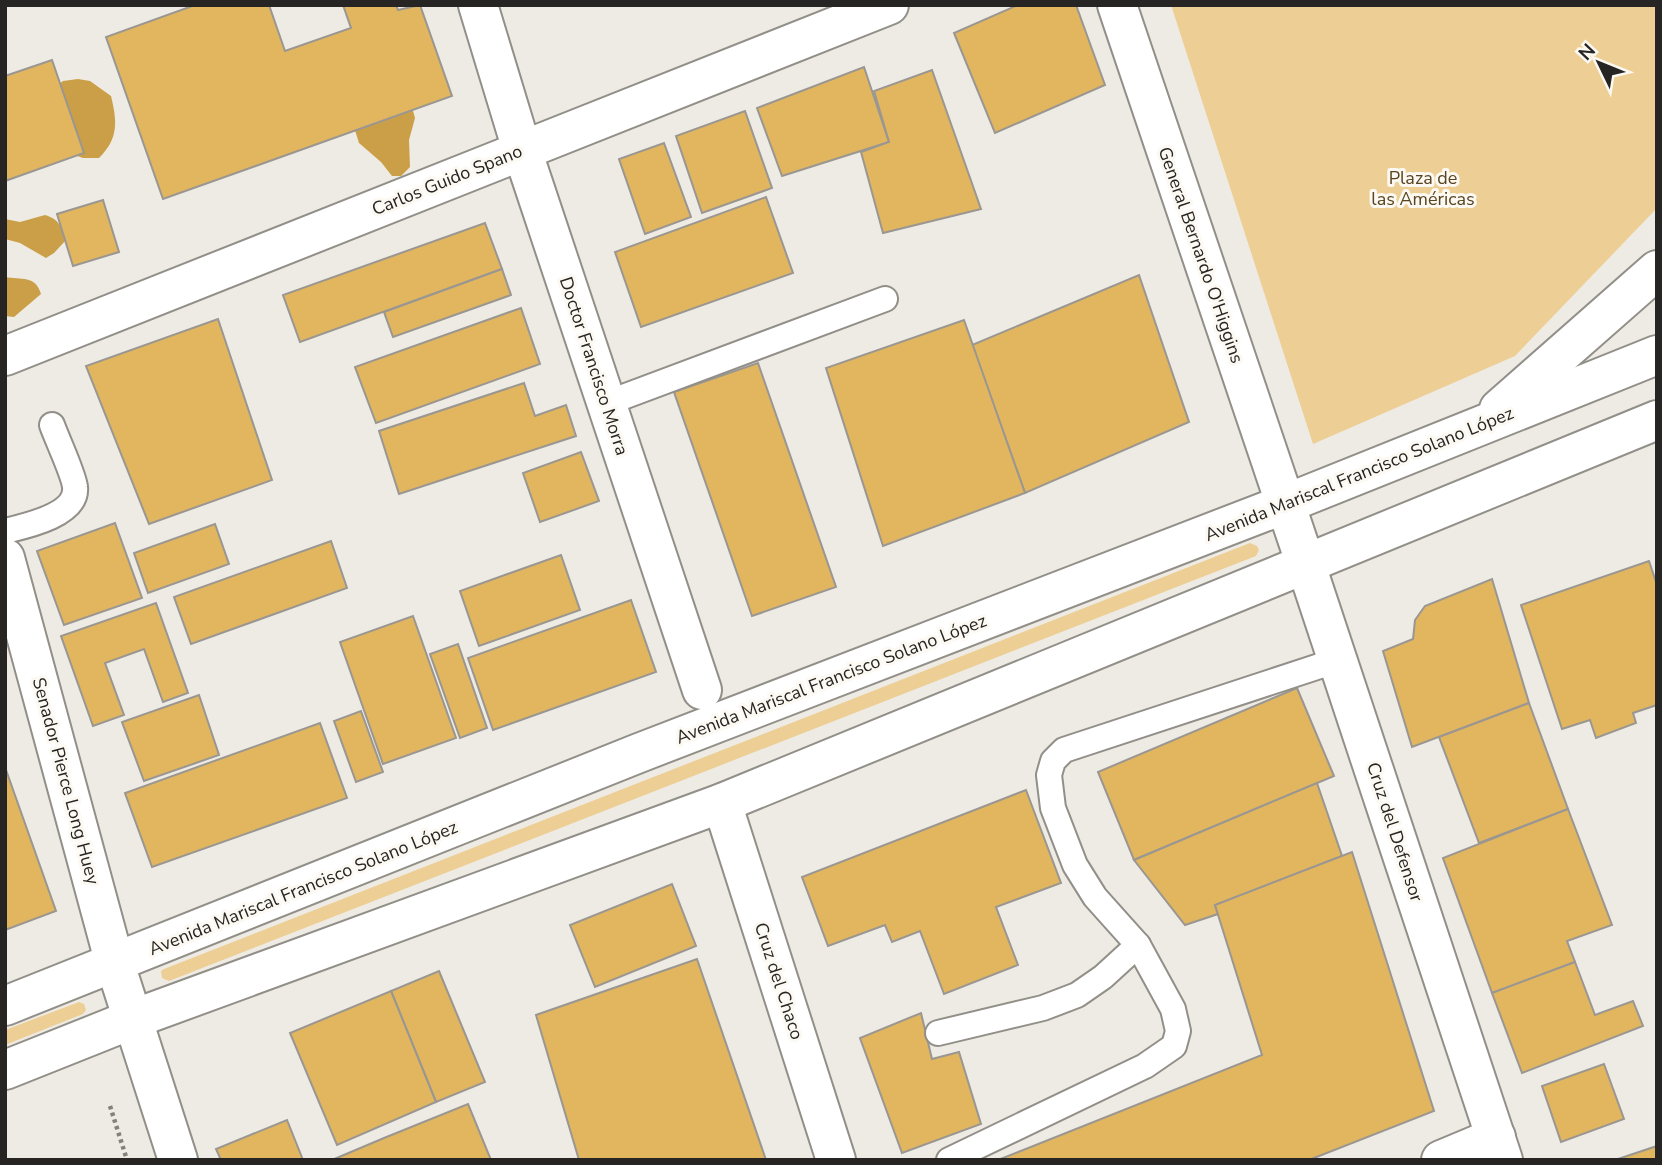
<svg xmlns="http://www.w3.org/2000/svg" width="1662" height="1165" font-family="'Nunito Sans',sans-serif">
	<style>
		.green { fill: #edce94 }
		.forest { fill: #cb9f48 }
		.building { fill: #e2b65f; stroke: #9a9691; stroke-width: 2 }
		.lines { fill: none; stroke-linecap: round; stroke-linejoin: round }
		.lane-casing { stroke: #928f89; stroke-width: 28 }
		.street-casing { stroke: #928f89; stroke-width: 42 }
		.secondary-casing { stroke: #928f89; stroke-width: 42 }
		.highway-casing { stroke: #928f89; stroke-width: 42 }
		.path { stroke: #84817d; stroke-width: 4.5; stroke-dasharray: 3.5 3.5; stroke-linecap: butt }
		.lane { stroke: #fff; stroke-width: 24 }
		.street { stroke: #fff; stroke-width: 38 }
		.secondary { stroke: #fff; stroke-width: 38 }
		.highway { stroke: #fff; stroke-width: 38 }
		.labels { text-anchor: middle; stroke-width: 6; stroke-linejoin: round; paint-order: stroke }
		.park-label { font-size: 18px; fill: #574420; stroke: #fcf8f2 }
		.street-label { font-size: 18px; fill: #272523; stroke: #fcf8f2 }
	</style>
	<rect width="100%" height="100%" fill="#eeebe4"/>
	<g class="green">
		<path d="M 1171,5 L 1657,5 L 1657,208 L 1515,356 L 1313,444 Z"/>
		<path d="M 1250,543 L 1257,546 L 1259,550 L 1256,556 L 169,981 L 162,978 L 161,971 L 164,969 Z"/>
		<path d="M 79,1002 L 84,1004 L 86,1010 L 83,1014 L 5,1045 L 5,1030 Z"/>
	</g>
	<g class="forest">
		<path d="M 78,79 L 90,81 L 111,96 C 117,121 119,138 99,158 L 83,158 L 66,152 L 49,92 L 63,81 Z"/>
		<path d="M 412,107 L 415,118 L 409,140 L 410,167 L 401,176 L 392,176 L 381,162 L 359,143 L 353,124 Z"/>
		<path d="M 45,215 C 59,219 62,227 66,240 L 54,253 L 46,258 L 20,243 L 5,239 L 5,219 L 20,222 Z"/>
		<path d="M 5,277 C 21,280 36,275 41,294 L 14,317 L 5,316 Z"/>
	</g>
	<g class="building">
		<path d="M 195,5 L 269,5 L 285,51 L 351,28 L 343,5 L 396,5 L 398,10 L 420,5 L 452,96 L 163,199 L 106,37 Z"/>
		<path d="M 1018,5 L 1076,5 L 1105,85 L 995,133 L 954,33 Z"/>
		<path d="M 52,60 L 84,153 L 5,181 L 5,76 Z"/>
		<path d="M 864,67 L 889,142 L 782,176 L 757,108 Z"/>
		<path d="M 932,70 L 981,209 L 883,233 L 861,152 L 889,142 L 874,91 Z"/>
		<path d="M 745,111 L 772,188 L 702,213 L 676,136 Z"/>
		<path d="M 664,143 L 691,217 L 645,234 L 619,159 Z"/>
		<path d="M 766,197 L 793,273 L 641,327 L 615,252 Z"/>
		<path d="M 103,200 L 119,252 L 73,266 L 57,214 Z"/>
		<path d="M 485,223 L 502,269 L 300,342 L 283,295 Z"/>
		<path d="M 502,269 L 511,295 L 393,337 L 384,312 Z"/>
		<path d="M 1139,275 L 1189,422 L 1025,493 L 972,345 Z"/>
		<path d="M 521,308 L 540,364 L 376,423 L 355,367 Z"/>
		<path d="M 218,319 L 272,480 L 149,524 L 86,366 Z"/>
		<path d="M 964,320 L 1025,493 L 883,546 L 826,368 Z"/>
		<path d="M 758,363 L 836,587 L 752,616 L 674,392 Z"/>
		<path d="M 524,383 L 535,416 L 566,405 L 576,436 L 399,494 L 379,431 Z"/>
		<path d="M 581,452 L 599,501 L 540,522 L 523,473 Z"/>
		<path d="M 115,523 L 142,598 L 64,625 L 37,551 Z"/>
		<path d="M 215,524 L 229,564 L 148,593 L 134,553 Z"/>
		<path d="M 331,541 L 347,588 L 191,644 L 174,597 Z"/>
		<path d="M 561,555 L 580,610 L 479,646 L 460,591 Z"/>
		<path d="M 1649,561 L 1657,585 L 1657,705 L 1633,713 L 1636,723 L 1596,738 L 1590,720 L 1562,729 L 1521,605 Z"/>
		<path d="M 1492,579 L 1529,703 L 1412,747 L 1383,651 L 1413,639 L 1415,620 L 1425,606 Z"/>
		<path d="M 631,600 L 656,672 L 493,730 L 468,658 Z"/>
		<path d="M 156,603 L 188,693 L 163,702 L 144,649 L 105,663 L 124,715 L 93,726 L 61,636 Z"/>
		<path d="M 413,616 L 456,738 L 383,764 L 340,642 Z"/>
		<path d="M 458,644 L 487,728 L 460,738 L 430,654 Z"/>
		<path d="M 1297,688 L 1334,776 L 1134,860 L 1098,772 Z"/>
		<path d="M 199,695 L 219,755 L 144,781 L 122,722 Z"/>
		<path d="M 1529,703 L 1568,809 L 1479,843 L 1439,737 Z"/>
		<path d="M 361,711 L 383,772 L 356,782 L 334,721 Z"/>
		<path d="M 320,723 L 347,798 L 152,867 L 125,793 Z"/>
		<path d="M 5,767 L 56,911 L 5,930 Z"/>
		<path d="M 1317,783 L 1342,856 L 1215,905 L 1218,914 L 1185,925 L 1134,860 Z"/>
		<path d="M 1026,790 L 1061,883 L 996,907 L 1018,965 L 944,994 L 920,931 L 892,942 L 885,925 L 828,946 L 802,877 Z"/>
		<path d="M 1568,809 L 1612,925 L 1567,941 L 1575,962 L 1492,993 L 1443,858 Z"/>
		<path d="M 1352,852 L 1434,1111 L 1309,1160 L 998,1160 L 1262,1055 L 1215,905 Z"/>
		<path d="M 672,884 L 696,946 L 595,987 L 570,925 Z"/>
		<path d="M 697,959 L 766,1160 L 579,1160 L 536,1015 Z"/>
		<path d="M 1575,962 L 1595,1015 L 1633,1001 L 1643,1026 L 1522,1073 L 1492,993 Z"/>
		<path d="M 439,971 L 485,1082 L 436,1102 L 391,991 Z"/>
		<path d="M 391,991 L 436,1102 L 337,1145 L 290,1033 Z"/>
		<path d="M 921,1013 L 932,1059 L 959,1052 L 981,1124 L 902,1153 L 860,1038 Z"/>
		<path d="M 1604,1064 L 1624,1119 L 1561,1142 L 1542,1086 Z"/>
		<path d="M 468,1104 L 491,1160 L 332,1160 L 384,1138 Z"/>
		<path d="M 287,1120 L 303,1160 L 221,1160 L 216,1149 Z"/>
		<path d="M 1657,1146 L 1657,1160 L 1615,1160 Z"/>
	</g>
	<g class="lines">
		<g class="lane-casing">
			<g id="lane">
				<path d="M 607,403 L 885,299"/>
				<path d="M 5,531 C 26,526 78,515 75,487 C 74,475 57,439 52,425"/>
				<path d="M 938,1033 L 1043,1008 L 1077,995 L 1103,977 L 1138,945"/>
				<path d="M 949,1160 L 1145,1066 L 1174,1046 L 1178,1031 L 1173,1009 L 1138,945 L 1095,897 L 1075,865 L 1053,808 L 1049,775 L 1053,761 L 1064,750 L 1338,660"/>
			</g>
		</g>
		<g class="street-casing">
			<g id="street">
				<path d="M 5,356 L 889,5"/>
				<path d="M 722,803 L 836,1160"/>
			</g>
		</g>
		<g class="secondary-casing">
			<g id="secondary">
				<path d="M 478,5 L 522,150 L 702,690"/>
				<path d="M 1117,5 L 1305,562 L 1503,1160"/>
				<path d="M 5,558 L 115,964 L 178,1160"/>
				<path d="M 1441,1160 L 1496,1137"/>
			</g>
		</g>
		<g class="highway-casing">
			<g id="highway">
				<path d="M 1499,409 L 1657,270"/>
				<path d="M 5,1006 L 639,753 L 1285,504 L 1657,355"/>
				<path d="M 5,1070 L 133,1019 L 722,803 L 1657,420"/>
			</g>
		</g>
		<path class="path" d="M 110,1106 L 127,1160"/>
		<use href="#lane" class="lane"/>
		<use href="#street" class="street"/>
		<use href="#secondary" class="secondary"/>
		<use href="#highway" class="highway"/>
	</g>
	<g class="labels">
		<g class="park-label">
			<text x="1423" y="184">Plaza de<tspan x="1423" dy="21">las Américas</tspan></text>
		</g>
		<g class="street-label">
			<text transform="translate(447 180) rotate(-22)" y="6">Carlos Guido Spano</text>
			<text transform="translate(1201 255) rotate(71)" y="6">General Bernardo O'Higgins</text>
			<text transform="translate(594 366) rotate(72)" y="6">Doctor Francisco Morra</text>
			<text transform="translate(1359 474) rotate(-22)" y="6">Avenida Mariscal Francisco Solano López</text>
			<text transform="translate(831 679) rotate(-21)" y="6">Avenida Mariscal Francisco Solano López</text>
			<text transform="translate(66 781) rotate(75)" y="6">Senador Pierce Long Huey</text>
			<text transform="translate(1395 832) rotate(72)" y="6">Cruz del Defensor</text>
			<text transform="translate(303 888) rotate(-22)" y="6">Avenida Mariscal Francisco Solano López</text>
			<text transform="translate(779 981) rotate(72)" y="6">Cruz del Chaco</text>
		</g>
	</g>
	<rect width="1662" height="1165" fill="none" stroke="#272523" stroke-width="14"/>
	<g transform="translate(1599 63) rotate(313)" stroke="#fcf8f2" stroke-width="5" paint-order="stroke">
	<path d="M0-5L12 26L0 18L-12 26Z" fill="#272523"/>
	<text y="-10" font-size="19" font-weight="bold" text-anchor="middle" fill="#272523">N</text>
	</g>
</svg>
